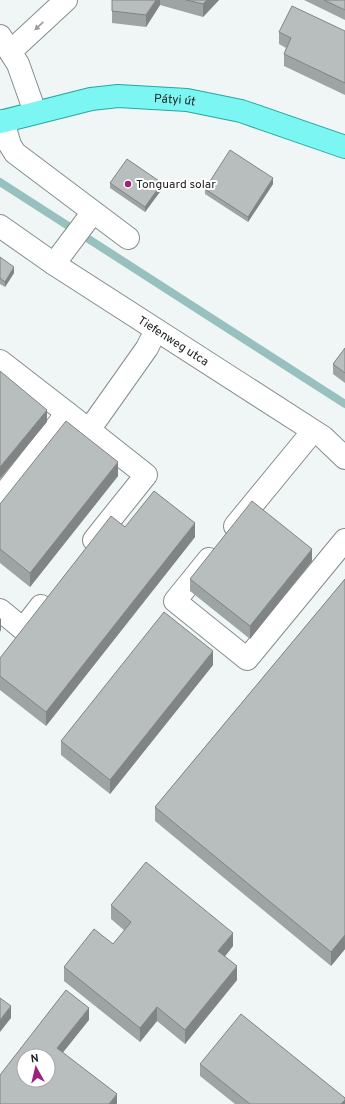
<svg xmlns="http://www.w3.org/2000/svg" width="345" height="1104" font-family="Overpass,sans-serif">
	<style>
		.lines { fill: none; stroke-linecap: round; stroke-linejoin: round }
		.stream { stroke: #97c0be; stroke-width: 8 }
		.minor-casing { stroke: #878c8c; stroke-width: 24 }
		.major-casing { stroke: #24a8a4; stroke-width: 24 }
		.minor { stroke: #fff; stroke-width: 22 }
		.major { stroke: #7cf6f2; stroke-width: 22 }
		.wall { fill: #9ea3a3 }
		.shaded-wall { fill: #818484 }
		.building { fill: #b8bdbd; stroke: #818484; fill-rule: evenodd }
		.oneway { fill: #9b9c9c }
		.poi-dot { fill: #9c227a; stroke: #fff; stroke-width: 1.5 }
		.labels { text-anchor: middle; stroke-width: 4; stroke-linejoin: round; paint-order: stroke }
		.street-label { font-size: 12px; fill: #212323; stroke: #fff }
		.poi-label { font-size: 12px; fill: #212323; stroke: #fff; text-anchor: start }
	</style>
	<rect width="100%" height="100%" fill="#f0f6f6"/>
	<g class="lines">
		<path class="stream" d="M 0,182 L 345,404"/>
		<g class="minor-casing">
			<g id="minor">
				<path d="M 0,36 L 18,64 L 35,112"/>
				<path d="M 11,51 L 66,0"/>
				<path d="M 3,121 L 10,145 L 15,153 L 128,238"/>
				<path id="s1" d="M 0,226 L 54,264 L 323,437 L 345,458"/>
				<path d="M 54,264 L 93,212"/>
				<path d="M 0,361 L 89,430 L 147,348 L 156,330"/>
				<path d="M 89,430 L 146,475 L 94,540"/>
				<path d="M 0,499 L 67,413"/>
				<path d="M 235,526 L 313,431"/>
				<path d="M 209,559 L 175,601 L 247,659 L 345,540"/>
				<path d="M 0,610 L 23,629 L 41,606"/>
			</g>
		</g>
		<g class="major-casing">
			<g id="major">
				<path id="s2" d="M 0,122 L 91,99 L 118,96 L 187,100 L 241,111 L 345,147"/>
			</g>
		</g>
		<use href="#minor" class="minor"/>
		<use href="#major" class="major"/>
	</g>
	<g class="wall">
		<path d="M 112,0 L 219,0 L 203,17 L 160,5 L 146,27 L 112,23 Z"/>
		<path d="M 304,0 L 345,0 L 345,20 Z"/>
		<path d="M 345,31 L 345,95 L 284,66 L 284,54 L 286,48 L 279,44 L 279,32 Z"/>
		<path d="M 110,183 L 162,189 L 145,212 L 110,188 Z"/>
		<path d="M 273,184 L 248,222 L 205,194 L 205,189 Z"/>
		<path d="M 0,257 L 14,273 L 5,287 L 0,284 Z"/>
		<path d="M 345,348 L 345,383 L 333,374 L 333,364 Z"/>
		<path d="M 118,476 L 30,587 L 0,563 L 0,504 Z"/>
		<path d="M 125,527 L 195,537 L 46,726 L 0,690 L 0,658 Z"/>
		<path d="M 312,561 L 250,639 L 190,591 L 190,579 Z"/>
		<path d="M 345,579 L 345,949 L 331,966 L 155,821 L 155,807 Z"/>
		<path d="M 213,665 L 110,794 L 61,755 L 61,741 Z"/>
		<path d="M 111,905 L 233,946 L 225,956 L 237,980 L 185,1044 L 157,1021 L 140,1042 L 64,981 L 64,967 L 113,944 L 125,931 L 111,919 Z"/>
		<path d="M 200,1064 L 345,1104 L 235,1104 L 200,1076 Z"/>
	</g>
	<g class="shaded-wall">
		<path d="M 156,0 L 160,0 L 160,5 L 146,27 L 146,15 Z"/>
		<path d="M 207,0 L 219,0 L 203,17 L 203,4 Z"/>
		<path d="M 273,178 L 273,184 L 248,222 L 248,217 Z"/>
		<path d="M 162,183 L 162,189 L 145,212 L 145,207 Z"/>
		<path d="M 14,267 L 14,273 L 5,287 L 5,282 Z"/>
		<path d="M 47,410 L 47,422 L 0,479 L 0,467 Z"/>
		<path d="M 118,462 L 118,476 L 30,587 L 30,573 Z"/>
		<path d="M 195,523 L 195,537 L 46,726 L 46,712 Z"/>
		<path d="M 312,549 L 312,561 L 250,639 L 250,626 Z"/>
		<path d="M 1,618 L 1,630 L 0,632 L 0,619 Z"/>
		<path d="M 213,651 L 213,665 L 110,794 L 110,780 Z"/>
		<path d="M 233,933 L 233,946 L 218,965 L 218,951 Z"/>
		<path d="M 345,935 L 345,949 L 331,966 L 331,952 Z"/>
		<path d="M 237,966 L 237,980 L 185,1044 L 185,1030 Z"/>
		<path d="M 11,1006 L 11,1018 L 0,1032 L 0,1020 Z"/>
		<path d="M 157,1007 L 157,1021 L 140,1042 L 140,1028 Z"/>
		<path d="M 89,1008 L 89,1020 L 57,1060 L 57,1048 Z"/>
		<path d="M 117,1094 L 117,1104 L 109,1104 Z"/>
		<path d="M 345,1100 L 345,1104 L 341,1104 Z"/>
	</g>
	<g class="building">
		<path d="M 112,0 L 156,0 L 146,15 L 112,11 Z"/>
		<path d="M 186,0 L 207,0 L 203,4 Z"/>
		<path d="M 324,0 L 345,0 L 345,10 Z"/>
		<path d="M 292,6 L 345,31 L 345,83 L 284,54 L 291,38 L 279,32 Z"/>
		<path d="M 230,150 L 273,178 L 248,217 L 205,189 Z"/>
		<path d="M 127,159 L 162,183 L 145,207 L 110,183 Z"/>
		<path d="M 0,257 L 14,267 L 5,282 L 0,278 Z"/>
		<path d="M 345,348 L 345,373 L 333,364 Z"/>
		<path d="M 0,371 L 47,410 L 0,467 Z"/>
		<path d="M 66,421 L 118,462 L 30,573 L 0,549 L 0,504 Z"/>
		<path d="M 154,491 L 195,523 L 46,712 L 0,676 L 0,658 L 111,516 L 125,527 Z"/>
		<path d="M 252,501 L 312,549 L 250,626 L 190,579 Z"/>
		<path d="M 345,579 L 345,935 L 331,952 L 155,807 Z"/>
		<path d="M 164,612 L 213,651 L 110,780 L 61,741 Z"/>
		<path d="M 146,862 L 233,933 L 218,951 L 237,966 L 185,1030 L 157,1007 L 140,1028 L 64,967 L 94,929 L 113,944 L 131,922 L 111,905 Z"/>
		<path d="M 66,990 L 89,1008 L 57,1048 L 117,1094 L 109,1104 L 0,1104 L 0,1075 ZM 24,1056 L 48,1056 L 48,1080 L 24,1080 Z"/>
		<path d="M 0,998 L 11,1006 L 0,1020 Z"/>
		<path d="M 241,1014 L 345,1098 L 345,1100 L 341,1104 L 250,1104 L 200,1064 Z"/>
	</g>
	<defs><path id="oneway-solid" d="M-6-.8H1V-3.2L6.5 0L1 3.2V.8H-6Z"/></defs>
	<use class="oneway" href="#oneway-solid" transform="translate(39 26) rotate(137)"/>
	<circle class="poi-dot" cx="128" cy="184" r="4"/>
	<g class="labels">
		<g class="street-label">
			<text dy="4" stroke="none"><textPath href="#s2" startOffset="178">Pátyi út</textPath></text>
			<text dy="4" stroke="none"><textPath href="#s1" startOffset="208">Tiefenweg utca</textPath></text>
		</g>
		<g class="poi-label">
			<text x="136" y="188">Tonguard solar</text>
		</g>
	</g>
	<g transform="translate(36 1068) rotate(352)"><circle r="19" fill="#ffffff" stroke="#a6a7a7"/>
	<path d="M0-3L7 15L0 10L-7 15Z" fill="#9c227a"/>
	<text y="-6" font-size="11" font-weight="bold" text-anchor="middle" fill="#212323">N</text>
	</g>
</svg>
